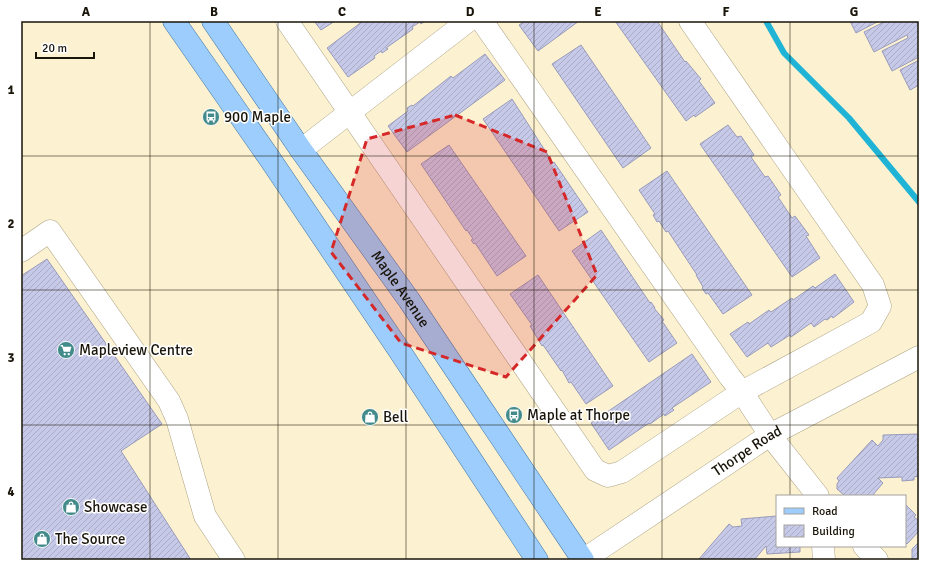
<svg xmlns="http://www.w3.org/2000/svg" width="940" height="581" font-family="Signika,sans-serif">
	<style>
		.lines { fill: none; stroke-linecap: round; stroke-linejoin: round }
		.stream { stroke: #1fb4d5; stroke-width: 6 }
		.building { fill: url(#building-hatch); stroke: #999bba }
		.minor-casing { stroke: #ada384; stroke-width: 23 }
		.major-casing { stroke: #4377a6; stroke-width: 23 }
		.minor { stroke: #fff; stroke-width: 22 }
		.major { stroke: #9ccdfc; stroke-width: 22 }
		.marked { fill: #d62828; fill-opacity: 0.2; stroke: #d62828; stroke-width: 3; stroke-dasharray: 8 5; stroke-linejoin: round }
		.grid { fill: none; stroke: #19150a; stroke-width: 1; stroke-opacity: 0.55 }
		.labels { text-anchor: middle; stroke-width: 3; stroke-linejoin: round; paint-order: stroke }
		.poi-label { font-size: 15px; fill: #19150a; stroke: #fff; text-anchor: start }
		.street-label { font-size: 15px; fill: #19150a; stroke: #fff }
		.neatline { fill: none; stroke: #19150a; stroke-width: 1.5 }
		.grid-label { font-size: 13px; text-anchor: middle; font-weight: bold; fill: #19150a }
	</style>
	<defs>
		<pattern id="building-hatch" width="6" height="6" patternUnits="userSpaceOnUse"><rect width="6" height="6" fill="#c7c9e9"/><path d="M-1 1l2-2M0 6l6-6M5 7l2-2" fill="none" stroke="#aaacc6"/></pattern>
	</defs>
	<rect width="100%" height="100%" fill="#fcf1d0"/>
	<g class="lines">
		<path class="stream" d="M 766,21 L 784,53 L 849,118 L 919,202"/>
	</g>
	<g class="building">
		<path d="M 314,21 L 335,21 L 321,30 Z"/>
		<path d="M 363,21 L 425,21 L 421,24 L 420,22 L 412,27 L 413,29 L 386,48 L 388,49 L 382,53 L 381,51 L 374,56 L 375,58 L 348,77 L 327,48 Z"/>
		<path d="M 525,21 L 579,21 L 538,51 L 519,25 Z"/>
		<path d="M 615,21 L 657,21 L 685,62 L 686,61 L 701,79 L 699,81 L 715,103 L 695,117 L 694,115 L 686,121 Z"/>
		<path d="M 850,21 L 879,21 L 856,33 Z"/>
		<path d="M 886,21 L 912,21 L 913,23 L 916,21 L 919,27 L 919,57 L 892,71 L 882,51 L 908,38 L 907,35 L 874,52 L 864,32 Z"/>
		<path d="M 581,45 L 651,148 L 623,168 L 552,64 Z"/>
		<path d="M 485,54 L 505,80 L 407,152 L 388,126 L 408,111 L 407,108 L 412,105 L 413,106 L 451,76 L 453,78 Z"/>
		<path d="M 919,60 L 919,85 L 910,90 L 900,70 Z"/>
		<path d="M 512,99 L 553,163 L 554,162 L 588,212 L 559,231 L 483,119 Z"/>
		<path d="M 728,125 L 737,137 L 741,136 L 754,155 L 751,157 L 765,177 L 768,176 L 781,195 L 778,197 L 792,218 L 795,216 L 809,235 L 806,236 L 820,258 L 792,277 L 700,144 Z"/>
		<path d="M 449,145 L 526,256 L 497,276 L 475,243 L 474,244 L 471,240 L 473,239 L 467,230 L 466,231 L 421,164 Z"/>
		<path d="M 667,171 L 752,295 L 723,314 L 708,293 L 706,294 L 702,288 L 703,287 L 696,275 L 697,275 L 668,231 L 666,232 L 659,221 L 657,222 L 653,215 L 655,214 L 639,190 Z"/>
		<path d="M 601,230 L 650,303 L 651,302 L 655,308 L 654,308 L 664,320 L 662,321 L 677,343 L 649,362 L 572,251 Z"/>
		<path d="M 47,259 L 162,424 L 121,451 L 191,560 L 21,560 L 21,276 Z"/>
		<path d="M 835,274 L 854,302 L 833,318 L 832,316 L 827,320 L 825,319 L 814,327 L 811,323 L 791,337 L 790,335 L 771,347 L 768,343 L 747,357 L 730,334 L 748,322 L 749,324 L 769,310 L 771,312 L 792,298 L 793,300 L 813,286 L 815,288 Z"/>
		<path d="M 538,275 L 613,386 L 586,404 L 571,382 L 569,383 L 562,370 L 561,371 L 543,345 L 542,346 L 530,326 L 532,325 L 510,294 Z"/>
		<path d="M 692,354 L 711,382 L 672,408 L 674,410 L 665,416 L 664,414 L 650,424 L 649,423 L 609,450 L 591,423 Z"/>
		<path d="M 919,434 L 919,476 L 914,477 L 914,480 L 902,481 L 902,477 L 878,478 L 883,483 L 872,496 L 845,496 L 837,489 L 837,484 L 839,481 L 837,478 L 872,440 L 878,446 L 883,440 L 883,435 Z"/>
		<path d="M 905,504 L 916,515 L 914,517 L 919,521 L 919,531 L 907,544 L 905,542 Z"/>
		<path d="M 777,516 L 777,546 L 800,546 L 800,552 L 767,554 L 766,546 L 754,560 L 699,559 L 729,524 L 733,527 L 742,526 L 741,519 Z"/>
		<path d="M 919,542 L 919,560 L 912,560 L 912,549 Z"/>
	</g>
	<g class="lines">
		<g class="minor-casing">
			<g id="minor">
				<path d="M 287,21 L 595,470 L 608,476 L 622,472 L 742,392 L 871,322 L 880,306 L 873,285 L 690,21"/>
				<path d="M 482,21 L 730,377 L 742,392 L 770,435 L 818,496"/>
				<path d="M 301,150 L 468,21"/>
				<path d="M 21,251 L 50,231 L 169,401 L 177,419 L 205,516 L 234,560"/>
				<path d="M 823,546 L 824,560"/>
				<path d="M 864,546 L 877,560"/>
				<path id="s1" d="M 583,560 L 770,435 L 919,357"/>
			</g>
		</g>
		<g class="major-casing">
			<g id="major">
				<path d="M 174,21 L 270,159 L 399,350 L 537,560"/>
				<path id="s2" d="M 213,21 L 301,150 L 409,300 L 583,560"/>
			</g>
		</g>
		<use href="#minor" class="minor"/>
		<use href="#major" class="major"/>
	</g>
	<path class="marked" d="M 455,115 L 547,152 L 597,275 L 506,377 L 401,343 L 331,252 L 367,139 Z"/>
	<path class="grid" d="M 150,21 L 150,560M 278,21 L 278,560M 406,21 L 406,560M 534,21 L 534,560M 662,21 L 662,560M 790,21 L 790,496M 21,156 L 919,156M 21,290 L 919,290M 21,425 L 919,425M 790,546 L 790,560"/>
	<defs>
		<g id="bus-disc" transform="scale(0.9)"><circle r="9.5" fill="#438b8b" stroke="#fff"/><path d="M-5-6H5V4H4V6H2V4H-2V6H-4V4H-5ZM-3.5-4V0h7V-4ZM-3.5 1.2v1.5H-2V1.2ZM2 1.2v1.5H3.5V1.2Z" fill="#fff"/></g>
		<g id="supermarket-disc" transform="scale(0.9)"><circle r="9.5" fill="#438b8b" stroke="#fff"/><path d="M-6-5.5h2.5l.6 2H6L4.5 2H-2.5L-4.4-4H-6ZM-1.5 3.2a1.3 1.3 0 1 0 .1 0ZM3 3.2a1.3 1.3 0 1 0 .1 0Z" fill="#fff"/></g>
		<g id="shop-disc" transform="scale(0.9)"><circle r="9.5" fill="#438b8b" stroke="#fff"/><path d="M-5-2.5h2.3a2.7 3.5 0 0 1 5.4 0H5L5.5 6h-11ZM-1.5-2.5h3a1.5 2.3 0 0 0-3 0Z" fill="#fff"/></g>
	</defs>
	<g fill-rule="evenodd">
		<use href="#bus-disc" x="211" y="117"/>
		<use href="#supermarket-disc" x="66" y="350"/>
		<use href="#bus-disc" x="514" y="415"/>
		<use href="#shop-disc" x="370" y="417"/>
		<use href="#shop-disc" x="71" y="507"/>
		<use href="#shop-disc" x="42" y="539"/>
	</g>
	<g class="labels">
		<g class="poi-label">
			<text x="224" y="122">900 Maple</text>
			<text x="79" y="355">Mapleview Centre</text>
			<text x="527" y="420">Maple at Thorpe</text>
			<text x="383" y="422">Bell</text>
			<text x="84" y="512">Showcase</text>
			<text x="55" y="544">The Source</text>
		</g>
		<g class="street-label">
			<text dy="5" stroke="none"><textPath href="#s2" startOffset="327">Maple Avenue</textPath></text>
			<text dy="5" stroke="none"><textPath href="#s1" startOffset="197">Thorpe Road</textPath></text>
		</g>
	</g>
	<rect width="940" height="581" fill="none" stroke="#ffffff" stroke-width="44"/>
	<rect x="776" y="495" width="130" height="52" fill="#ffffff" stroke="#a3a19d"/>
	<rect x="784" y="508" width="20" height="6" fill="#9ccdfc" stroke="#a3a19d"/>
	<text x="812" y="515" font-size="12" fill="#19150a">Road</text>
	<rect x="784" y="525" width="20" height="12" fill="url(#building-hatch)" stroke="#a3a19d"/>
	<text x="812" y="535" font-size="12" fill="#19150a">Building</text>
	<path d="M36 52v6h58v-6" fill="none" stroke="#19150a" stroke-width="2"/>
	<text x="42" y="52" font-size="12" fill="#19150a" stroke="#ffffff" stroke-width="3" paint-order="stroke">20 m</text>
	<rect x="22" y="22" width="896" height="537" class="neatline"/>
	<g class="grid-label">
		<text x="86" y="16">A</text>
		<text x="214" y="16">B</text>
		<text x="342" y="16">C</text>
		<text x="470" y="16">D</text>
		<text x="598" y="16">E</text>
		<text x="726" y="16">F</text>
		<text x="854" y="16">G</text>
		<text x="11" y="94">1</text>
		<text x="11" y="228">2</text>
		<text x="11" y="362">3</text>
		<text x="11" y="496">4</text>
	</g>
</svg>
